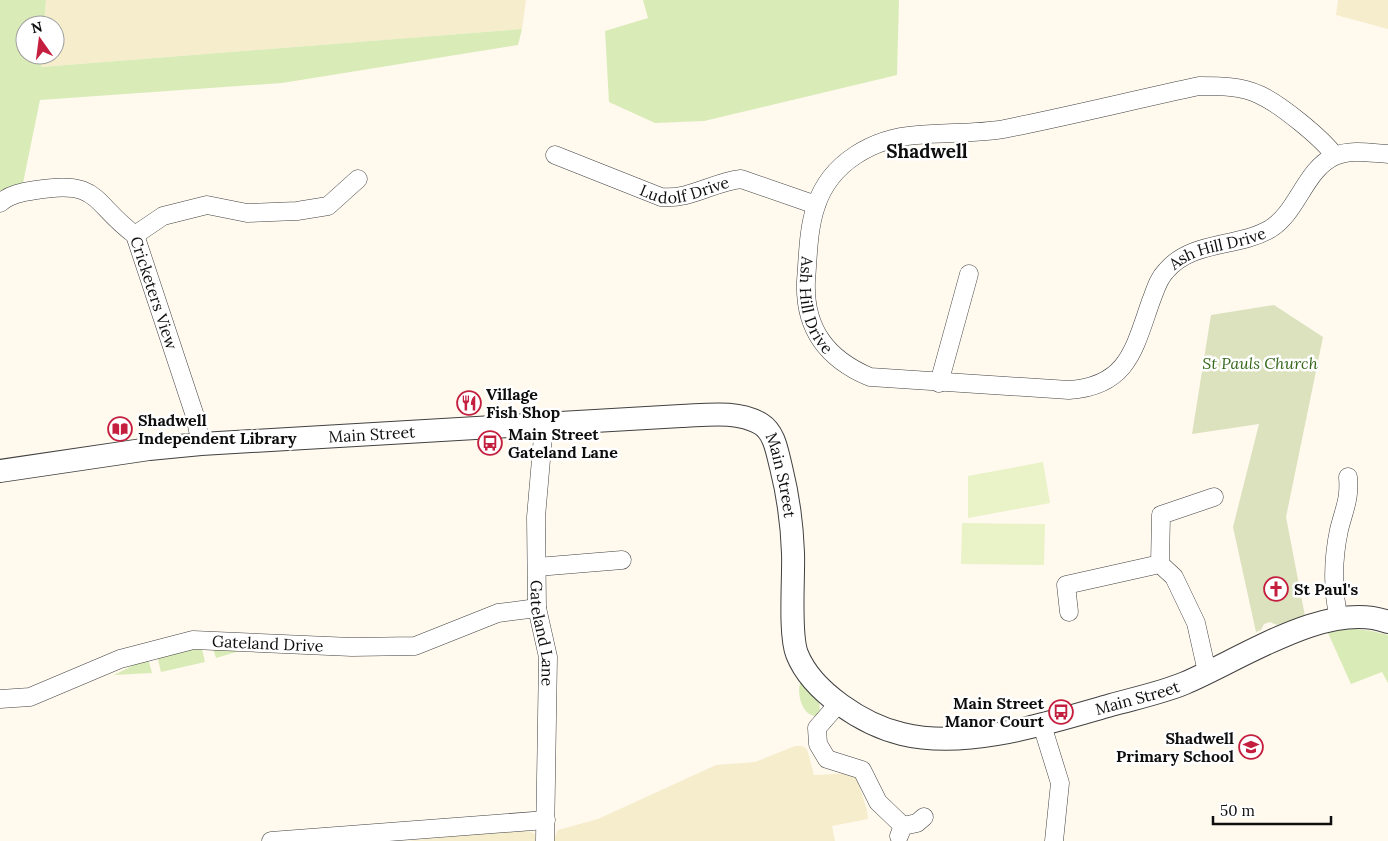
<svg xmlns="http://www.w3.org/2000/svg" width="1388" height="841" font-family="Lora,serif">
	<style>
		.farmland { fill: #f6edcd }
		.green { fill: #d9ebb6 }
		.cemetery { fill: #dce2be }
		.pitch { fill: #eaf2c8 }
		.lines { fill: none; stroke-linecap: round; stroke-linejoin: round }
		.minor-casing { stroke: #414141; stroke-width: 19 }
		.tertiary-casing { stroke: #414141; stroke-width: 24 }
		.minor { stroke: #fff; stroke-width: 18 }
		.tertiary { stroke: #fff; stroke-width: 22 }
		.labels { text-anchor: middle; stroke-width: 5; stroke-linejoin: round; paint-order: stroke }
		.street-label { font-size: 16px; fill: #0e0e0e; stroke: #fff }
		.park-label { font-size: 16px; font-style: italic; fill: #36681b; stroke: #fff }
		.poi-label { font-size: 16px; font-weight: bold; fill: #0e0e0e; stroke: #fff; text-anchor: start }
		.quarter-label { font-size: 19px; font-weight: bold; fill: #0e0e0e; stroke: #fff }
	</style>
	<rect width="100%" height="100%" fill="#fff9ee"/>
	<g class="farmland">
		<path d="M 46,0 L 526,0 L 522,29 L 40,67 L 41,55 L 55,55 L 55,25 L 44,25 Z"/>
		<path d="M 1338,0 L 1388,0 L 1388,29 L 1336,15 Z"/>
		<path d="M 795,746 L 802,746 L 807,749 L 814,775 L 855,773 L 867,810 L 868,819 L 832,826 L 835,841 L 553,841 L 558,830 L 598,819 L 716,765 L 755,762 Z"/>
		<path d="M 526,830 L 535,834 L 535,841 L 404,841 Z"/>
	</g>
	<g class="green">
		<path d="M 0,0 L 46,0 L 44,25 L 25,25 L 25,55 L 41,55 L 41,67 L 522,29 L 518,45 L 282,83 L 40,100 L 23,183 L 0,191 Z"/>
		<path d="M 643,0 L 899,0 L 897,75 L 704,121 L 655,123 L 609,102 L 605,31 L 648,18 Z"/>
		<path d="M 1347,628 L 1372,631 L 1388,635 L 1388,683 L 1382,672 L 1351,684 L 1328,633 Z"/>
		<path d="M 201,645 L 205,662 L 161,672 L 157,655 Z"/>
		<path d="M 212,645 L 259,645 L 216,658 Z"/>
		<path d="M 148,658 L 152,673 L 114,675 Z"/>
		<path d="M 802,679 L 819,699 L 820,713 L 816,716 C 801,716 795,689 802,679 Z"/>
	</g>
	<path class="cemetery" d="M 1274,305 L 1323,337 L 1286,517 L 1305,616 L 1277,625 L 1270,622 L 1264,624 L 1261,630 L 1256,632 L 1233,527 L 1259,424 L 1192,434 L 1211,315 Z"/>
	<g class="pitch">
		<path d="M 1043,462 L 1050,503 L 968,518 L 968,476 Z"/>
		<path d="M 962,523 L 1045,524 L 1044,565 L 961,564 Z"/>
	</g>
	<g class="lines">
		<g class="minor-casing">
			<g id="minor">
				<path id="s1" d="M 555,155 L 661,197 C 690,200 713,182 741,179 L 816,205"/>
				<path id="s2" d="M 1335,156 C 1322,138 1280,104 1260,95 C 1242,86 1220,86 1199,86 C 1134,100 1069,116 1004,129 C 975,134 947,132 917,135 C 874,138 830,162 816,206 C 808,229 808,257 806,281 C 804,329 827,359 870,377 L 1069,390 C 1128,386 1134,349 1151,301 C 1155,291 1158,279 1166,271 C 1192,240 1237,248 1270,229 C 1298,212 1305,169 1335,156 C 1351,149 1371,153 1388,154"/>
				<path id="s3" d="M 0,203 C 10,194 23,192 36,190 C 100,179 92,203 135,235 L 195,416 L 201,444"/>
				<path d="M 135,235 L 163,216 L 207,205 L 247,213 L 297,211 L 328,206 L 358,179"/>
				<path d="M 939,383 L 969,274"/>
				<path id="s4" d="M 544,425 L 536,517 L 537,608 L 548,657 L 545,841"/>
				<path d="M 537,567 L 622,560"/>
				<path d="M 1069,612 L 1066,585 L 1160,564"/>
				<path d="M 1339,618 C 1332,591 1333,558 1339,530 C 1344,509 1350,500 1348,477"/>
				<path d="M 1207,672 L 1196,623 L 1174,577 L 1160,564 L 1161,515 L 1214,497"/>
				<path id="s5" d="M 0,699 L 30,697 L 120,659 L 193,640 L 352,647 L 415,646 L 498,613 L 537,608"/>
				<path d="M 838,704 L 817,728 L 818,744 L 827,759 L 862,770 L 878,802 L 903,826"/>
				<path d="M 1042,725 L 1060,783 L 1054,841"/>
				<path d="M 899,836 L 903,826 L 917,823 L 924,817"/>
				<path d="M 271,841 L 546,820"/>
			</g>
		</g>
		<g class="tertiary-casing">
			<g id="tertiary">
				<path id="s6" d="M 0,471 L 149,449 L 201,444 L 681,416 C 707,415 737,410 761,424 C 775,433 777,452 781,467 C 788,495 792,524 793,553 C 794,577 789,634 797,654 C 812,692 864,725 902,734 C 967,750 1048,723 1111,705 C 1136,698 1161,693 1185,683 C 1240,660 1328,599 1388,622"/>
			</g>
		</g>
		<use href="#minor" class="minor"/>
		<use href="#tertiary" class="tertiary"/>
	</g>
	<defs>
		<g id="restaurant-ring" transform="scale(1.25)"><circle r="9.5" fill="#fff" stroke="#c41f3f" stroke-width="1.5"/><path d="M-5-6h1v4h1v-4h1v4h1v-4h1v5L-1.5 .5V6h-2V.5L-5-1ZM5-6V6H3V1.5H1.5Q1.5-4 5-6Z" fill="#c41f3f"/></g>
		<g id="library-ring" transform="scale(1.25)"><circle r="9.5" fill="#fff" stroke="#c41f3f" stroke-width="1.5"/><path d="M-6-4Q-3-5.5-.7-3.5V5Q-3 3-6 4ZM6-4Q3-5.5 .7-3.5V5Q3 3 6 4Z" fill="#c41f3f"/></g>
		<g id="bus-ring" transform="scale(1.25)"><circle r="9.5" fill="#fff" stroke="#c41f3f" stroke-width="1.5"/><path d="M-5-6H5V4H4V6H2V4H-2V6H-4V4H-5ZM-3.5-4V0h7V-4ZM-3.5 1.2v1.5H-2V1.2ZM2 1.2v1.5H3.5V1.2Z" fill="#c41f3f"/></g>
		<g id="church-ring" transform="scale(1.25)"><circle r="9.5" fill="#fff" stroke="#c41f3f" stroke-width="1.5"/><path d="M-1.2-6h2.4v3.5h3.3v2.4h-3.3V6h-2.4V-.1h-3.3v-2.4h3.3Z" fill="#c41f3f"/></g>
		<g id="school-ring" transform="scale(1.25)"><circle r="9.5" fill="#fff" stroke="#c41f3f" stroke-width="1.5"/><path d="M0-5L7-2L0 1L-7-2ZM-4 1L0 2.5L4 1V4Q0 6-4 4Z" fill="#c41f3f"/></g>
	</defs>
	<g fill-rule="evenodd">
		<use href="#restaurant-ring" x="469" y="403"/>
		<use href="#library-ring" x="120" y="429"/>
		<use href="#bus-ring" x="490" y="443"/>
		<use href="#church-ring" x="1276" y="589"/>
		<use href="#bus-ring" x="1061" y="712"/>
		<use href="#school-ring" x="1251" y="747"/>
	</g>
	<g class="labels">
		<g class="street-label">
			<text dy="6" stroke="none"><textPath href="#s1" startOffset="138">Ludolf Drive</textPath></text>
			<text dy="6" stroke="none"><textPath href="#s2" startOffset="1200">Ash Hill Drive</textPath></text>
			<text dy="6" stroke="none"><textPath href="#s3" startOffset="216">Cricketers View</textPath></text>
			<text dy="6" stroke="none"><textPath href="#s2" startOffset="679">Ash Hill Drive</textPath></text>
			<text dy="6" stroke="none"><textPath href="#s6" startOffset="374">Main Street</textPath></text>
			<text dy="6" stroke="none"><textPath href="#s6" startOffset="822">Main Street</textPath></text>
			<text dy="6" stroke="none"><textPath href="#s4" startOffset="209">Gateland Lane</textPath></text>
			<text dy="6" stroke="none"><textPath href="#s5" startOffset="278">Gateland Drive</textPath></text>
			<text dy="6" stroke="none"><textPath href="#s6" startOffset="1379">Main Street</textPath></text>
		</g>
		<g class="park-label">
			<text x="1260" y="369">St Pauls Church</text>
		</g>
		<g class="poi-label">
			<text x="486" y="400">Village<tspan x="486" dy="18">Fish Shop</tspan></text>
			<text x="138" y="426">Shadwell<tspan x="138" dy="18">Independent Library</tspan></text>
			<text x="508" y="440">Main Street<tspan x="508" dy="18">Gateland Lane</tspan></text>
			<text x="1294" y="595">St Paul's</text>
			<text x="1044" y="709" text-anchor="end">Main Street<tspan x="1044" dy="18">Manor Court</tspan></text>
			<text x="1234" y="744" text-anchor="end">Shadwell<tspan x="1234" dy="18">Primary School</tspan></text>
		</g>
		<g class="quarter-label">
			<text x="927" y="158">Shadwell</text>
		</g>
	</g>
	<g transform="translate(40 40) rotate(346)"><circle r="24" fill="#ffffff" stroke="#9f9f9f"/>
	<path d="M0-4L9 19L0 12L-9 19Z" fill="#c41f3f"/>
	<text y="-8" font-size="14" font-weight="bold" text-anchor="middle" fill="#0e0e0e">N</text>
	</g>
	<path d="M1213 816v8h118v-8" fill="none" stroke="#0e0e0e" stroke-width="2.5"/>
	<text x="1220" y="816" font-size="15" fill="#0e0e0e" stroke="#ffffff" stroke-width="4" paint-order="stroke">50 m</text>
</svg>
